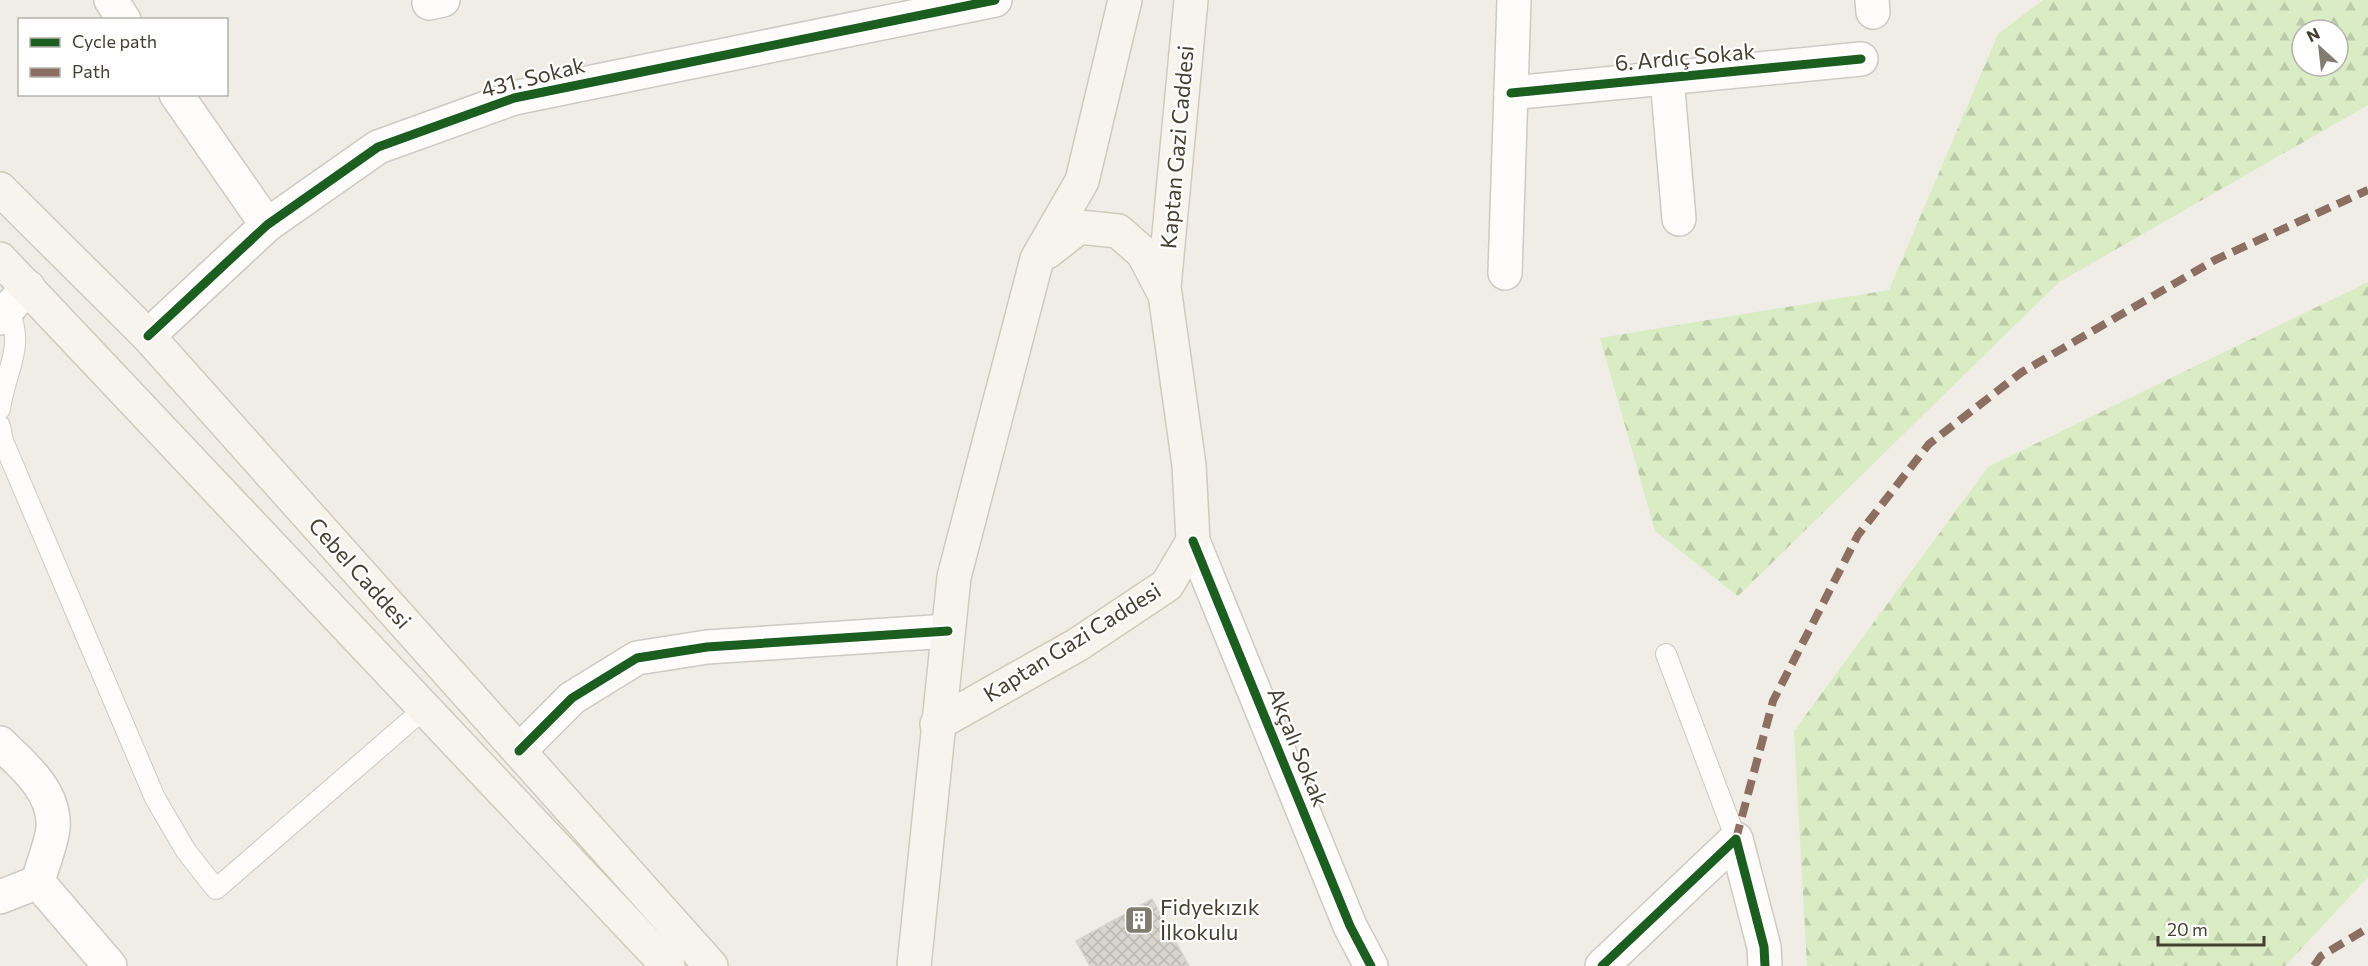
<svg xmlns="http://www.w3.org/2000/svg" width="2368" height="966" font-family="Commissioner,sans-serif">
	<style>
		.forest { fill: url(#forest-firs); fill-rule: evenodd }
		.building { fill: url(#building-cross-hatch); stroke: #d7d4cc; stroke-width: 1.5 }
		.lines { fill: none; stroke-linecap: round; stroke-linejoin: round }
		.lane-casing { stroke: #cdcac4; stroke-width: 22 }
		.street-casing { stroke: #cdcac4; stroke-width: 36 }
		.secondary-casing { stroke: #cfcbbc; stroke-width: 36 }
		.lane { stroke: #fdfcfb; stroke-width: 20 }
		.street { stroke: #fdfcfb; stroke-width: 33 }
		.secondary { stroke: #f6f4ed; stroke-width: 33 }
		.quiet { stroke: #8d6e63; stroke-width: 8; stroke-dasharray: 15 8; stroke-linecap: butt }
		.cycleway-casing { stroke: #fff; stroke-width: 13 }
		.cycleway { stroke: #1b5e20; stroke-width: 9 }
		.labels { text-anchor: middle; stroke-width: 4.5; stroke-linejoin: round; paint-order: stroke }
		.street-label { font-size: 22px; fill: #453f32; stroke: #fff }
		.poi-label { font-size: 22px; fill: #453f32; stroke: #fff; text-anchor: start }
	</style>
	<defs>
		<pattern id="forest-firs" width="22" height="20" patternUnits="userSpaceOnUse" patternTransform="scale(1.5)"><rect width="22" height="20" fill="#daecc3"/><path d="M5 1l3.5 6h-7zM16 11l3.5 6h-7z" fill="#bccba8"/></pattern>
		<pattern id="building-cross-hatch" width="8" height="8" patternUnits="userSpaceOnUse" patternTransform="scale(1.5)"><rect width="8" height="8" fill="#d8d5ce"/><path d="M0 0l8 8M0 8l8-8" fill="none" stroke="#bbb8b1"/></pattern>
	</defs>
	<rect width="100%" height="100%" fill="#efede6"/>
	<g class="forest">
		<path d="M 2043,0 L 2368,0 L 2368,105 L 2059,282 L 1738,596 L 1655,531 L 1600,338 L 1889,290 L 1998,34 ZM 2302,30 L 2338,30 L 2338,66 L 2302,66 Z"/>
		<path d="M 2368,282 L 2368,877 L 2285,966 L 1807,966 L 1794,731 L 1988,467 Z"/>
	</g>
	<path class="building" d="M 1152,899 L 1189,966 L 1090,966 L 1076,941 Z"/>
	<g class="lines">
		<g class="lane-casing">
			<g id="lane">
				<path d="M 0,409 C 5,371 26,347 8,309"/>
				<path d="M 0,426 L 3,441 L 155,798 L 186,851 L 216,889 L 425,708"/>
				<path d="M 1666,654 L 1736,839"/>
			</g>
		</g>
		<g class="street-casing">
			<g id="street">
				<path d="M 111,0 L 124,20"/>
				<path d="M 1872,0 L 1873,12"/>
				<path d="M 429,3 L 443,0"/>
				<path d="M 1667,78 L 1679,219"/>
				<path d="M 1511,93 L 1861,59"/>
				<path d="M 176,94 L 267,225"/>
				<path d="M 1505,273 L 1514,0"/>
				<path d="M 0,318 L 28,287"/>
				<path d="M 148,336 L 267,225 L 378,147 L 514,98 L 995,0"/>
				<path d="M 1193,541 L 1350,926 L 1371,966"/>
				<path d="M 0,743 C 23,765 56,792 53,828 C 51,846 42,865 38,882"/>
				<path d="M 519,751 L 572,698 L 637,658 L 707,647 L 948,631"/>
				<path d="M 38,882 L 110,966"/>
				<path d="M 0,897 L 38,882"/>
				<path d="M 1602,966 L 1736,839 L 1764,947 L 1765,966"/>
			</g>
		</g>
		<g class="secondary-casing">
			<g id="secondary">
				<path d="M 0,189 L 148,336 L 711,966"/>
				<path d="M 1047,252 L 1079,227 L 1118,231 L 1143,253 L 1164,293"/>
				<path d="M 0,259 L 668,966"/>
				<path d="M 937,724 L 1077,645 L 1167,585 L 1193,541 L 1189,465 L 1164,287 L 1191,0"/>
				<path d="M 914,966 L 954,577 L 1037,259 L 1082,181 L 1125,0"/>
			</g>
		</g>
		<use href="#lane" class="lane"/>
		<use href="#street" class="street"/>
		<use href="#secondary" class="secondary"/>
		<g class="quiet">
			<path d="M 1736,839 L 1773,701 L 1858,535 L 1929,444 L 2022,372 L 2215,260 L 2368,190"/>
			<path d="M 2314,966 L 2321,956 L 2368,928"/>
		</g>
		<g class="cycleway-casing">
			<g id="cycleway">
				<path d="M 1511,93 L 1861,59"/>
				<path d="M 148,336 L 267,225 L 378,147 L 514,98 L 995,0"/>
				<path d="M 1193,541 L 1350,926 L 1371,966"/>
				<path d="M 519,751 L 572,698 L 637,658 L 707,647 L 948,631"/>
				<path d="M 1602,966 L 1736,839 L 1764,947 L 1765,966"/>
			</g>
		</g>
		<use href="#cycleway" class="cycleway"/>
	</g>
	<defs>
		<g id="building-square" transform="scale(1.5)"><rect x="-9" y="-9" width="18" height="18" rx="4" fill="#807c71" stroke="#fff"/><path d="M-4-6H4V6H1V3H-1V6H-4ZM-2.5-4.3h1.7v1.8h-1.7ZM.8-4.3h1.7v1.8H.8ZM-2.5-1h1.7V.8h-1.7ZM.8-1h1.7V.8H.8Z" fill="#fff"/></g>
	</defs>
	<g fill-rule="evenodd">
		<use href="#building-square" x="1139" y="920"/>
	</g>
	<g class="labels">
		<g class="street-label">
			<text transform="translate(1685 57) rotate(-5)" y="8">6. Ardıç Sokak</text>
			<text transform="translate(533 77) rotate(-14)" y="8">431. Sokak</text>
			<text transform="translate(1177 147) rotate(-85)" y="8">Kaptan Gazi Caddesi</text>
			<text transform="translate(360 573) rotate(48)" y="8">Cebel Caddesi</text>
			<text transform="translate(1072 642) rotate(-32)" y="8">Kaptan Gazi Caddesi</text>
			<text transform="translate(1298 747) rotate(68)" y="8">Akçalı Sokak</text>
		</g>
		<g class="poi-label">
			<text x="1160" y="915">Fidyekızık<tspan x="1160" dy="25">İlkokulu</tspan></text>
		</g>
	</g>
	<rect x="18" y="18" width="210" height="78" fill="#ffffff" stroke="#b5b2ad" stroke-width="1.5"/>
	<rect x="30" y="38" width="30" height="9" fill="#1b5e20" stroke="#b5b2ad" stroke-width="1.5"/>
	<text x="72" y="48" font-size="18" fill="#453f32">Cycle path</text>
	<rect x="30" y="68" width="30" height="9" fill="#8d6e63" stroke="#b5b2ad" stroke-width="1.5"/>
	<text x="72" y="78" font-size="18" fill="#453f32">Path</text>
	<g transform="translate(2320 48) rotate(333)"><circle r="28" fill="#ffffff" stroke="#b5b2ad" stroke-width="1.5"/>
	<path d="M0-4.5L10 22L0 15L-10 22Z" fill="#807c71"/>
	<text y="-9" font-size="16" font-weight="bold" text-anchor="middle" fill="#453f32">N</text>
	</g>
	<path d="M2158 936v9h106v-9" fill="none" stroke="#453f32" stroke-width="3"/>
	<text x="2167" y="936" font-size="18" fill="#453f32" stroke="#ffffff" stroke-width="4.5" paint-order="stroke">20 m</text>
</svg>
